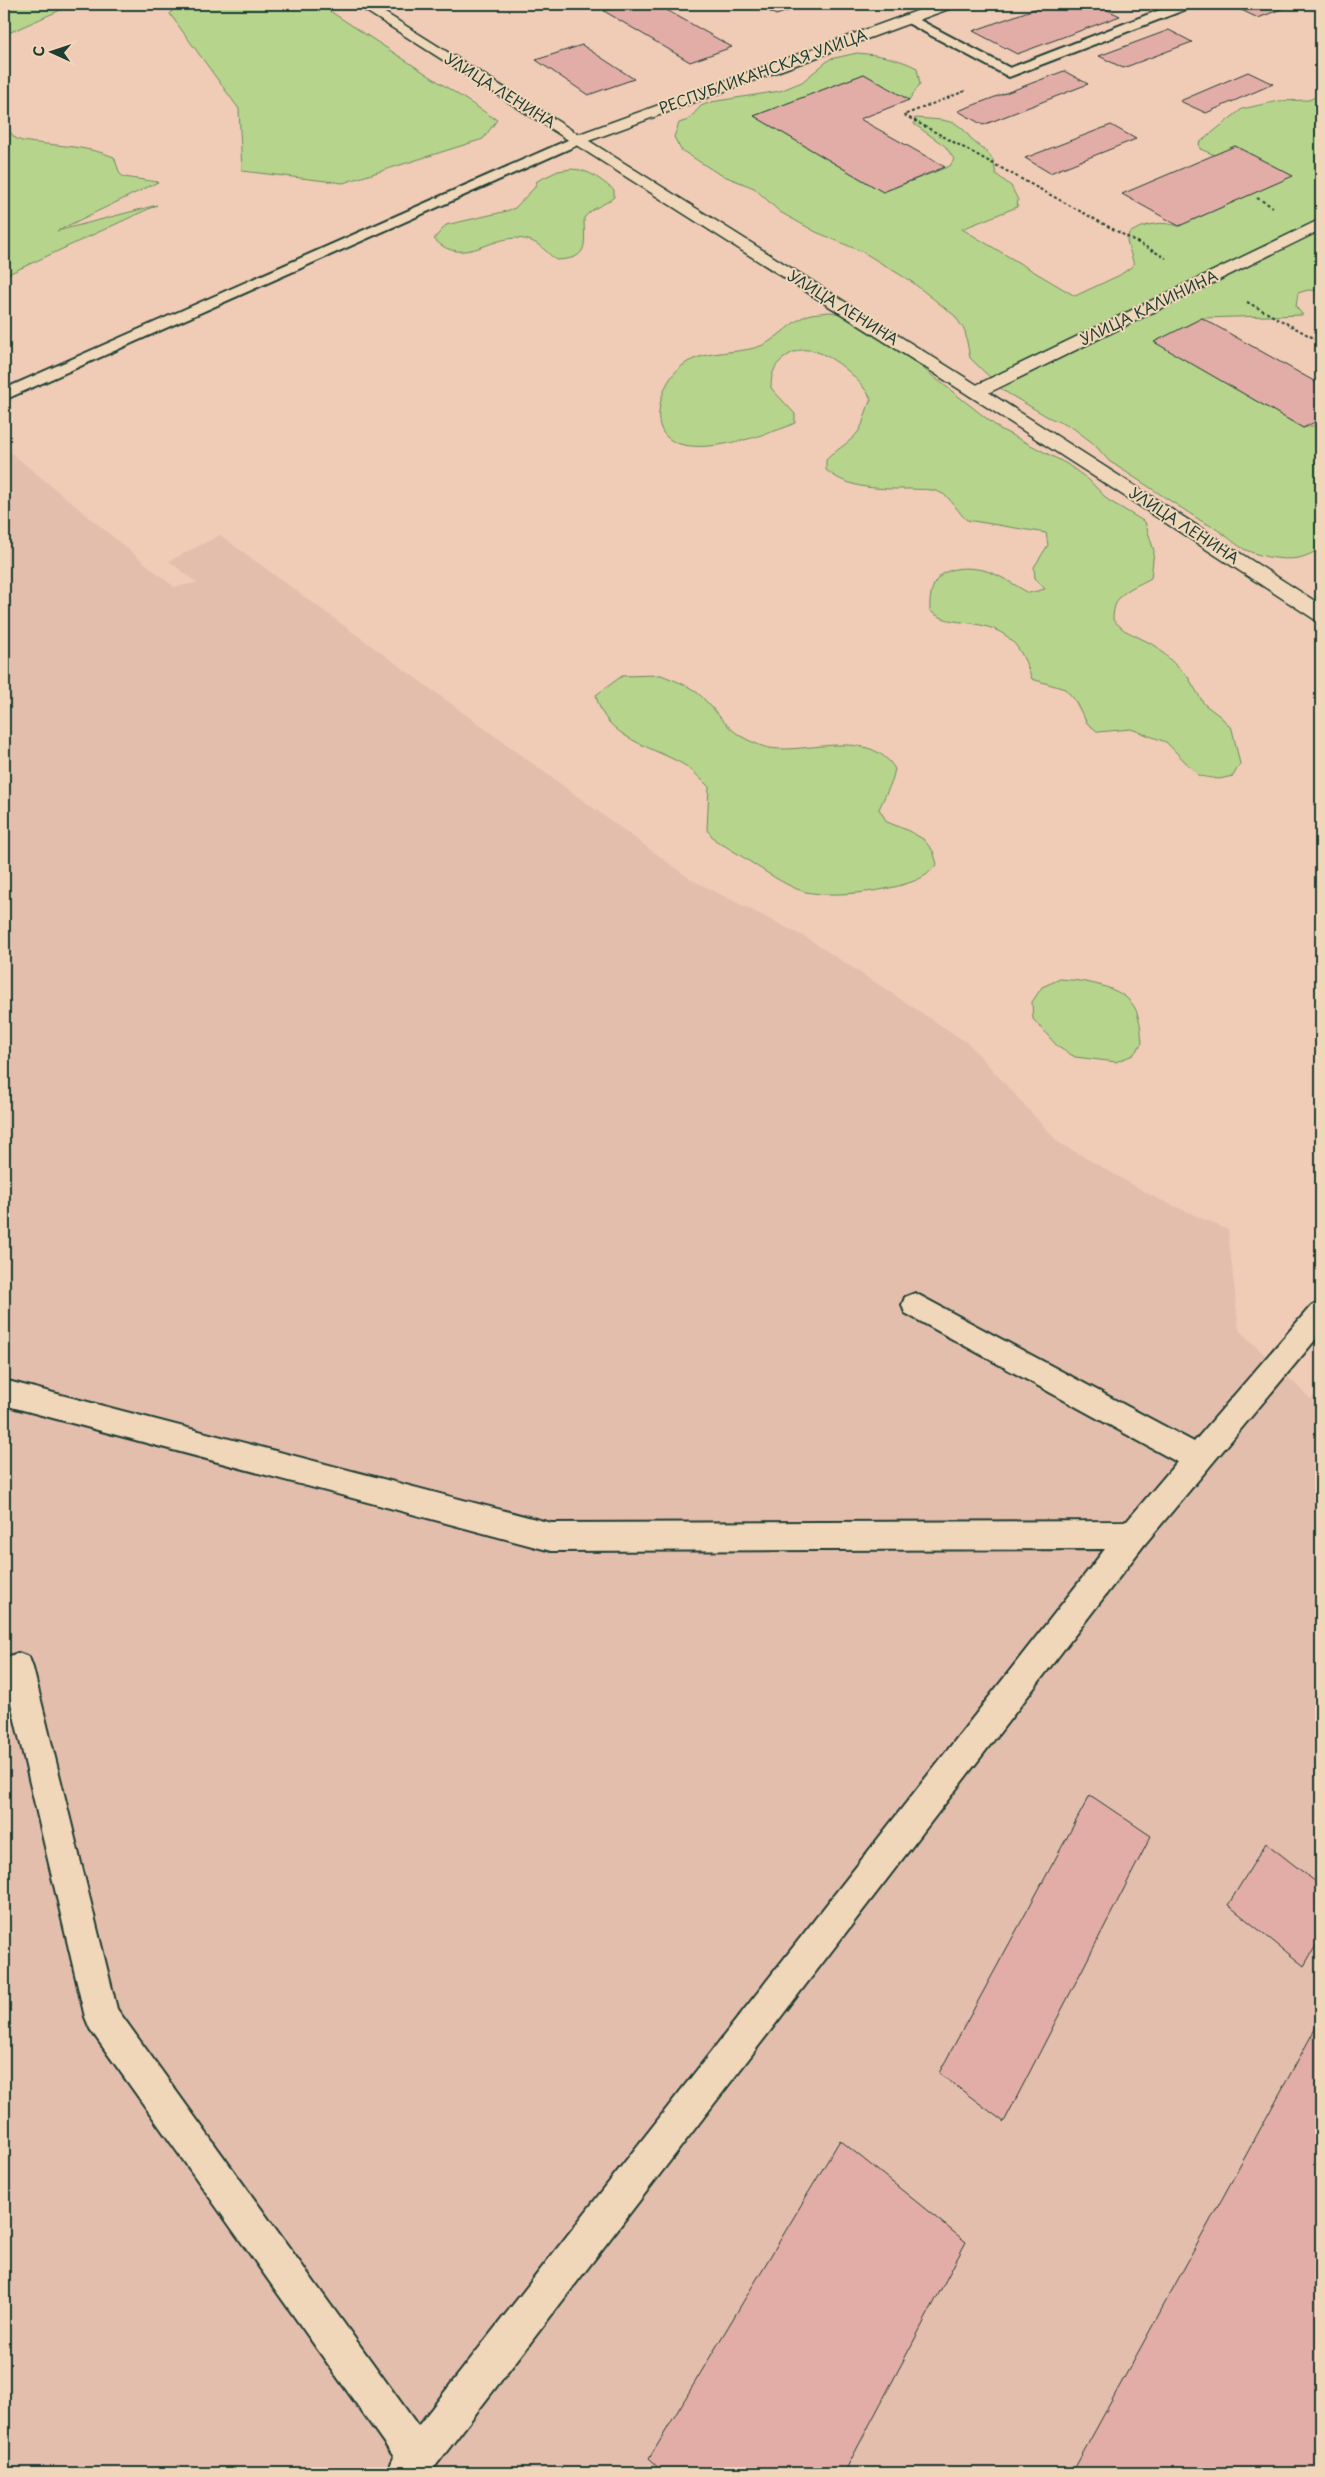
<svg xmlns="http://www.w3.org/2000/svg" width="1325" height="2477" font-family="'Playpen Sans',sans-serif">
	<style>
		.built { fill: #e4bead }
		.green { fill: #b7d48c; stroke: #6b8860 }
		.building { fill: #e3ada7; stroke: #1f3d34 }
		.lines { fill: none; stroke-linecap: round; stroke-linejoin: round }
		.lane-casing { stroke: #1f3d34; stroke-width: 4 }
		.street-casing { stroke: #1f3d34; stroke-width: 3 }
		.secondary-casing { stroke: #1f3d34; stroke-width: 3 }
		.path { stroke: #1f3d34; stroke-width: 2; stroke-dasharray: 3 2.5; stroke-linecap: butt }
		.lane { fill: #f1d7b9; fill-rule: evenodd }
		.street { fill: #f1d7b9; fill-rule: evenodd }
		.secondary { fill: #f1d7b9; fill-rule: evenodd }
		.labels { text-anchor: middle; stroke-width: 4; stroke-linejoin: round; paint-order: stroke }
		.far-street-label { font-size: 15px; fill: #1f3d34; stroke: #f1d7b9 }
	</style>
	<rect width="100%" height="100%" fill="#f0ccb6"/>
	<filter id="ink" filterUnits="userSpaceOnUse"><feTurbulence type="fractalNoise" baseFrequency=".02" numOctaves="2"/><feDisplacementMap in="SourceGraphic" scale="10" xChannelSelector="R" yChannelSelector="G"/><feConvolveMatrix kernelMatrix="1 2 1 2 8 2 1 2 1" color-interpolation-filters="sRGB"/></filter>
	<g filter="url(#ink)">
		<path class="built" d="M 4,447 L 174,587 L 197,583 L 169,561 L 220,535 L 692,880 L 807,938 L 968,1043 L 1058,1142 L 1154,1197 L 1228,1230 L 1239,1330 L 1311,1399 L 1321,1387 L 1321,2473 L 4,2473 Z"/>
		<g class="green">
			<path d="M 4,4 L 74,4 L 4,35 Z"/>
			<path d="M 177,4 L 319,4 L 497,120 L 483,139 L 343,183 L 242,171 L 239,109 L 170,14 Z"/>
			<path d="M 857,53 C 879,55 898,58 917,68 L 920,84 L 909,100 L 864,74 L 754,116 L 883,192 L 950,166 L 954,159 L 945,146 L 914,124 L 915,118 L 942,120 L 955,123 L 963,129 L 974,142 L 989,154 L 993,160 L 996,174 L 1011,186 L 1018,200 L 1017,207 L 962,229 L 1075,296 L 1120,275 L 1134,265 L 1127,241 L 1129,233 C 1147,223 1161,221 1179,226 L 1292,176 L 1235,146 L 1215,155 L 1200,149 L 1199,143 L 1242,109 L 1278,101 L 1309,100 L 1321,94 L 1321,291 L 1308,290 L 1298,293 L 1296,307 L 1303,315 L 1202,318 L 1155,342 L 1303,428 L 1321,424 L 1321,549 C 1314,552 1307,556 1299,558 C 1282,561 1253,556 1239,546 C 1227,537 1217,528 1203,522 L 1109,461 L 1093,443 L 1073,428 L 1048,417 L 1004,391 L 970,358 L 965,331 L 955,316 L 912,282 L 863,252 L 816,232 L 780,212 L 754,188 L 719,174 L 689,155 L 681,150 L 674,137 L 679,123 L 688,120 L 701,106 L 711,102 L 780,91 L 802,82 L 830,59 Z"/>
			<path d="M 4,124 L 15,138 L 22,141 C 53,146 85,145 114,157 L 120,174 L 124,177 L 158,182 L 57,231 L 157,205 L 4,276 Z"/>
			<path d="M 571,169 C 591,170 599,179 614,190 L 614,197 C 604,206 592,207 584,218 C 584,244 591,259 556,260 C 547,253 540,243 528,240 C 495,229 465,271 434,239 L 446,225 L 503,212 L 515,208 L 535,187 L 537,181 L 558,171 Z"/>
			<path d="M 830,312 L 845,315 L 906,355 L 1000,429 L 1067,464 L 1089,480 L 1108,500 L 1145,522 L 1154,551 L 1151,578 C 1130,590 1113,592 1113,620 L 1124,630 L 1156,646 L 1188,677 L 1204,704 L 1221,717 L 1232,729 L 1240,764 L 1233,776 L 1219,779 L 1199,776 L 1166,742 L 1131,729 L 1098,732 L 1087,723 L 1074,699 L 1065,689 L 1032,679 C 1020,644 1009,629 970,623 C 954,621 943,621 930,611 C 928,575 947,563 983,570 C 999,574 1014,585 1029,593 L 1045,589 L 1035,578 L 1034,567 L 1048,545 L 1046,533 L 967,520 C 958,513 951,497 941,493 C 931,488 922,490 911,489 C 881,489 850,490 826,470 L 826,460 C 836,449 857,439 862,425 C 865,416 867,408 871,399 C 861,378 819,340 794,352 C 791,353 787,356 784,358 C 773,366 771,376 771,388 L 795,414 L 795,423 L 786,427 C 756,438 653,472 659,411 C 661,394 668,376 683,365 C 704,349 740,355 763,345 C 780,337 793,319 811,314 C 817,313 824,313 830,312 Z"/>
			<path d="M 661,675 C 676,681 694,687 704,699 C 719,714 728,731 748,740 C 754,743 763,747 770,748 C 809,754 869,727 895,769 L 892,781 L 879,809 L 887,822 L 907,830 L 923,839 L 933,851 L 937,864 C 933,868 930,872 926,875 C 902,891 834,898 806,892 C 783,887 740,853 716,841 L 707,830 L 709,787 C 702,780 694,772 686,766 C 653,746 604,739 596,695 L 622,676 Z"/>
			<path d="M 1060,979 C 1085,981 1131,986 1138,1016 C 1141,1025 1141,1034 1142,1043 L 1133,1055 L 1116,1062 L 1075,1057 L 1058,1047 L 1033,1019 L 1032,1002 L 1042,987 Z"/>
		</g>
		<g class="building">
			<path d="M 625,4 L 656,4 L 732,47 L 690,62 L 604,11 Z"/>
			<path d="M 756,4 L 798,4 L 803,6 L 776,15 Z"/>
			<path d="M 1048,4 L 1095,4 L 1120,16 L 1017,54 L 973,31 Z"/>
			<path d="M 1244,4 L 1294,4 L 1258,18 L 1235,7 Z"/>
			<path d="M 1169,30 L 1192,42 L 1123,68 L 1099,56 Z"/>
			<path d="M 582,45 L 634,79 L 588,95 L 536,60 Z"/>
			<path d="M 1064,71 L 1088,84 L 983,125 L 958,111 Z"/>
			<path d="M 1248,72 L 1273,84 L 1206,113 L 1180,101 Z"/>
			<path d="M 864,74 L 909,100 L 860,119 L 945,167 L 883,192 L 754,116 Z"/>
			<path d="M 1111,125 L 1136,139 L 1050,173 L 1025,158 Z"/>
			<path d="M 1235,146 L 1293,176 L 1179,226 L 1122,194 Z"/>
			<path d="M 1202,318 L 1321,385 L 1321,419 L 1303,428 L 1154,342 Z"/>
			<path d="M 1090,1795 L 1151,1836 L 1004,2122 L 939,2073 Z"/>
			<path d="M 1266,1843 L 1321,1886 L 1321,1937 L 1304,1966 L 1228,1905 Z"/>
			<path d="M 1321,2018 L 1321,2473 L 1072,2473 Z"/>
			<path d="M 840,2140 L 966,2242 L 844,2473 L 664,2473 L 649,2459 Z"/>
		</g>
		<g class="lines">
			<g class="lane-casing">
				<g id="lane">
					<path d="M 1175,4 L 1194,4 L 1192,7 L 1009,77 L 900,19 L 907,15 L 912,16 L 1010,68 Z"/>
					<path d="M 577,136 L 582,137 L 584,140 L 582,143 L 4,400 L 4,389 Z"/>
					<path d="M 915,1293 L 1194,1442 L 1311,1306 L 1321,1302 L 1321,1333 L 1144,1545 L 430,2473 L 387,2473 L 394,2457 L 90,2029 L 85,2017 L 4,1673 L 7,1657 L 18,1653 L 29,1657 L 33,1668 L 117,2009 L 418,2426 L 1105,1549 L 551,1551 L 4,1405 L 4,1380 L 551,1523 L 1127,1521 L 1177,1462 L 905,1313 L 902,1305 L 905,1297 Z"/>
				</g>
			</g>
			<g class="street-casing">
				<g id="street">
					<path d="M 936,4 L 956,4 L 954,7 L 583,143 L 577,145 L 569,140 L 571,137 Z"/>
					<path d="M 1321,219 L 1321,230 L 982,396 L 970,396 L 967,392 L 970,388 Z"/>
				</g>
			</g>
			<g class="secondary-casing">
				<path id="secondary" d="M 355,4 L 371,4 L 982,388 L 1321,605 L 1321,621 L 1314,619 L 970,396 Z"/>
			</g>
			<g class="path">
				<path d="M 965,91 L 904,115 L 1166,258"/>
				<path d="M 1257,198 L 1273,207"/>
				<path d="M 1247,302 L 1321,342"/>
			</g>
			<use href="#lane" class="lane"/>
			<use href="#street" class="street"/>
			<use href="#secondary" class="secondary"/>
		</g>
	</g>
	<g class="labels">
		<g class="far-street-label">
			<text transform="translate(763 72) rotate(-20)" y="5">РЕСПУБЛИКАНСКАЯ УЛИЦА</text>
			<text transform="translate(500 91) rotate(32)" y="5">УЛИЦА ЛЕНИНА</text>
			<text transform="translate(843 308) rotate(32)" y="5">УЛИЦА ЛЕНИНА</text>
			<text transform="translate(1149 308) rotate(-26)" y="5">УЛИЦА КАЛИНИНА</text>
			<text transform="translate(1184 526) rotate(33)" y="5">УЛИЦА ЛЕНИНА</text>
		</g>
	</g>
	<rect width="1325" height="2477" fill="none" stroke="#f1d7b9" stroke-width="20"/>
	<rect x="10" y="10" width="1305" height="2457" fill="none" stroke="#1f3d34" stroke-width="2" filter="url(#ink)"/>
	<g transform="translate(52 52) rotate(273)" stroke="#f1d7b9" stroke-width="4" paint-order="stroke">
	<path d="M0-4L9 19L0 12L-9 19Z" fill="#1f3d34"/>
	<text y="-8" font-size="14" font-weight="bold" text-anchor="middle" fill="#1f3d34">С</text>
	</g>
</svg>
